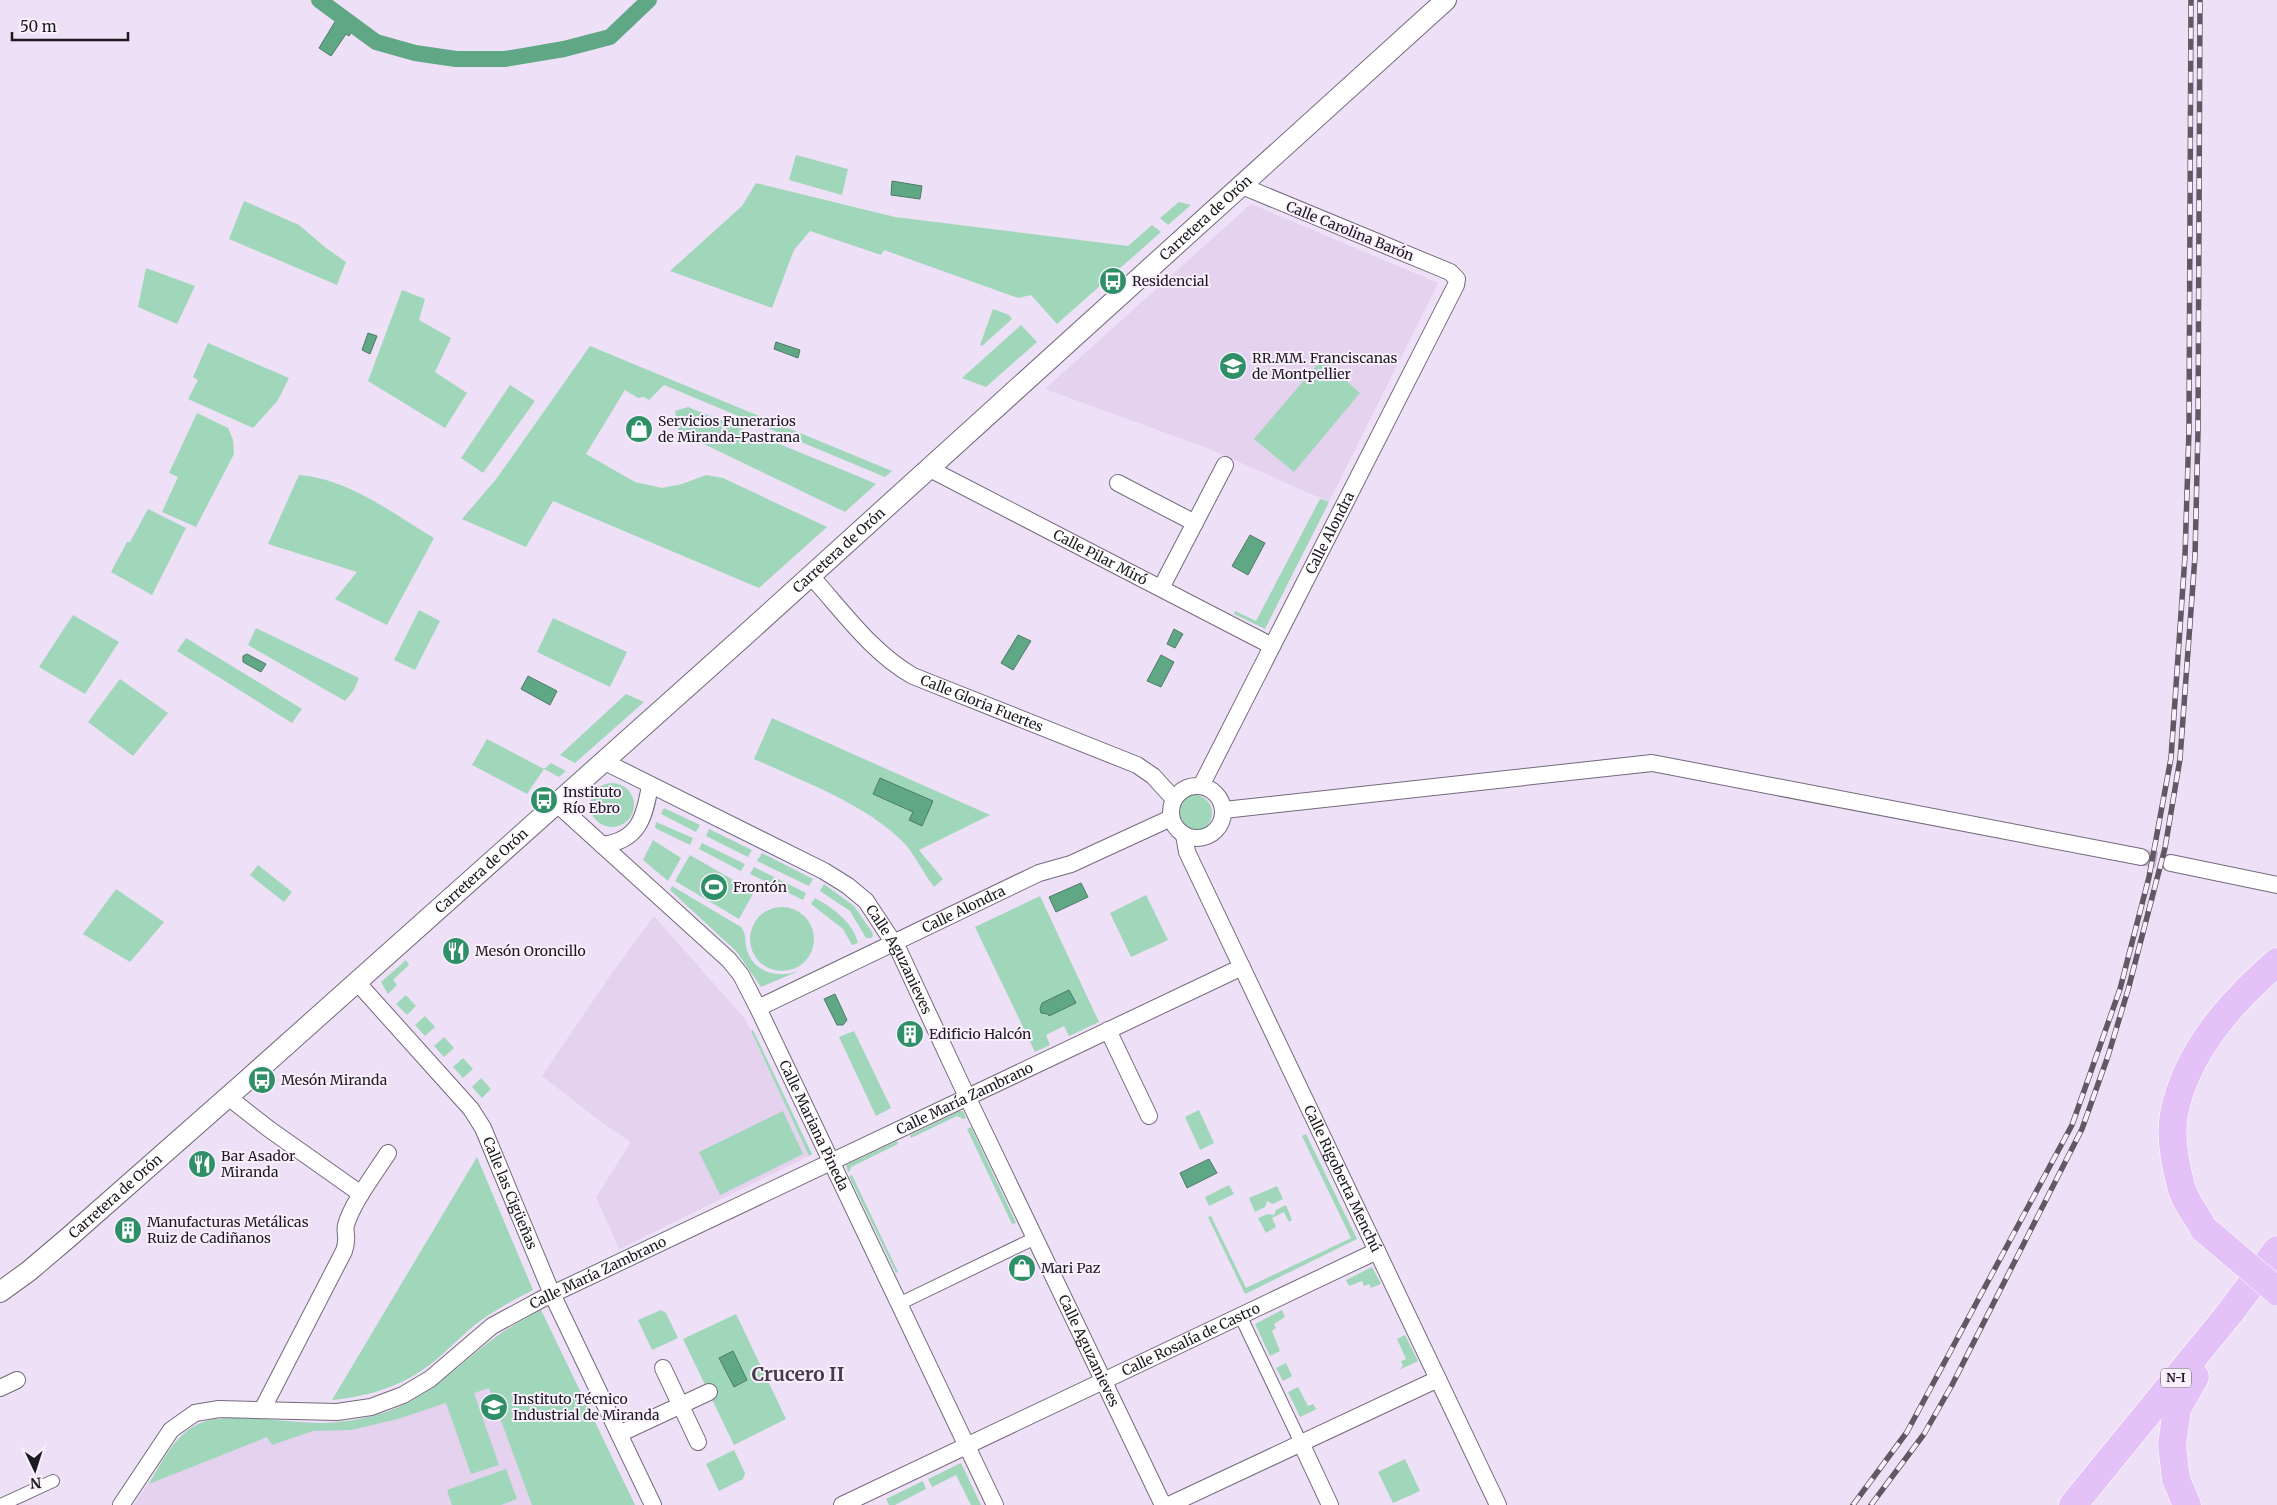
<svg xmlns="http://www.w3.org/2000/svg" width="2277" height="1505" font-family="Merriweather,serif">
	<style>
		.built { fill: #e4d2ee }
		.green { fill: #a0d7bb }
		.water { fill: #60a786; stroke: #4c7c67 }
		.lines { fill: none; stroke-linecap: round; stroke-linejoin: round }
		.canal { stroke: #60a786; stroke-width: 16 }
		.minor-tunnel { stroke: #c4b8cb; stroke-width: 16; stroke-dasharray: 16 8; stroke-linecap: butt }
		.pedestrian-casing { stroke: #75697c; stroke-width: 14 }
		.minor-casing { stroke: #75697c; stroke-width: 18 }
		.tertiary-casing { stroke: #75697c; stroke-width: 22 }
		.trunk-casing { stroke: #fff; stroke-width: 29 }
		.pedestrian { stroke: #fff; stroke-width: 12 }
		.minor { stroke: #fff; stroke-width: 16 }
		.tertiary { stroke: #fff; stroke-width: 20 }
		.trunk { stroke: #e4c2f8; stroke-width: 28 }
		.rail-casing { stroke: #605863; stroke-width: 5.5 }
		.rail { stroke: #f8f0fd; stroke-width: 4; stroke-dasharray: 11; stroke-linecap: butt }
		.trunk-bridge-casing { stroke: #fff; stroke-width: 29; stroke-linecap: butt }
		.trunk-bridge { stroke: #e4c2f8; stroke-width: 28 }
		.labels { text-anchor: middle; stroke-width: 4; stroke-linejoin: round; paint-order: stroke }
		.shield { fill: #f8f0fd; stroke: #5f5a62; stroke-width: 1 }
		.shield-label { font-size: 12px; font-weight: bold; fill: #1e1920 }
		.street-label { font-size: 14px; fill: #1e1920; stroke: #f8f0fd }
		.poi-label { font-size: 14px; fill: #1e1920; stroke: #f8f0fd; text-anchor: start }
		.district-label { font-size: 19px; font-weight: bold; fill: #463b4c; stroke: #f8f0fd }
	</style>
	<rect width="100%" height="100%" fill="#eee0f6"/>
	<g class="built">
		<path d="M 1251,204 L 1438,283 L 1329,502 L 1210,449 L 1045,389 Z"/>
		<path d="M 654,916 L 745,1019 L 809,1156 L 619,1249 L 596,1197 L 631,1142 L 604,1124 L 542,1076 L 612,973 Z"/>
		<path d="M 541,1310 L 635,1505 L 134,1505 L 176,1442 L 200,1423 L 215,1419 L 235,1419 L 323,1423 L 354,1420 L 392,1410 L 432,1390 L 502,1332 Z"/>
	</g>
	<g class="green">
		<path d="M 796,155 L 848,169 L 842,195 L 789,180 Z"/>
		<path d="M 756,183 L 895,217 L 1128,246 L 1152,225 L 1161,232 L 1057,324 L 1031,295 L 1018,298 L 884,250 L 881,255 L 810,231 L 794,250 L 772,308 L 670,271 L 742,206 Z"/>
		<path d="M 244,201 L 299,225 L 326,248 L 346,262 L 337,285 L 229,239 Z"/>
		<path d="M 1179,202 L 1191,205 L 1168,225 L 1160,218 Z"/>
		<path d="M 146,268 L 195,286 L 177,324 L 138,307 Z"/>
		<path d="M 402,290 L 425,299 L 419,320 L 451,338 L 435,372 L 467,393 L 445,428 L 368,381 Z"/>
		<path d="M 993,309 L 1009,315 L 1012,319 L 982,346 L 980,345 Z"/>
		<path d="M 1021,325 L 1037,342 L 986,387 L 962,378 Z"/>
		<path d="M 208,343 L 289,378 L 278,400 L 253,428 L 188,399 L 198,380 L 193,377 Z"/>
		<path d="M 590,346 L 875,464 L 892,471 L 885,477 L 664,385 L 649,400 L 644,397 L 638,398 L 625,390 L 586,454 L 635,482 L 662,488 L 682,484 L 706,475 L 723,478 L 827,527 L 759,588 L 553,501 L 526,547 L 462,519 L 497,478 Z"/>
		<path d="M 1322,359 L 1360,393 L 1294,472 L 1254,439 Z"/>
		<path d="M 510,385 L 535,401 L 483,473 L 461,458 Z"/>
		<path d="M 688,407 L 860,477 L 876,484 L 845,512 L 679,432 L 675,411 Z"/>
		<path d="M 197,413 L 228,428 L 233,440 L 234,454 L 196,527 L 162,512 L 178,477 L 169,473 Z"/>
		<path d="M 299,475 C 349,479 392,513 434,538 L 387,625 L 335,599 L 357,572 L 268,544 Z"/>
		<path d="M 1320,499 L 1329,502 L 1265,629 L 1234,614 L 1235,611 L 1256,621 Z"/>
		<path d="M 148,509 L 186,528 L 152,595 L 111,572 L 127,542 L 130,542 Z"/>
		<path d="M 419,610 L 440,621 L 415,670 L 394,660 Z"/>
		<path d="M 73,615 L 119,642 L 85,694 L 39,667 Z"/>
		<path d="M 553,618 L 627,652 L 610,687 L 537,652 Z"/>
		<path d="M 256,628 L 359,678 L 354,690 L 345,701 L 248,645 Z"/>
		<path d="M 186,638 L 302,709 L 292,723 L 177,651 Z"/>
		<path d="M 120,679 L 168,713 L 133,756 L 88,722 Z"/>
		<path d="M 626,694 L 644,702 L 575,763 L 560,755 Z"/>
		<path d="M 772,718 L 990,815 L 919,850 L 943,879 L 934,887 C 923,873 916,856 904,843 C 867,805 802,781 754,759 Z"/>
		<path d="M 487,739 L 544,769 L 551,763 L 566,771 L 559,777 L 544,769 L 527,794 L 472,765 Z"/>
		<circle cx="612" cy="805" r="22"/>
		<circle cx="1194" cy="813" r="18"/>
		<path d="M 664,808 L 700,825 L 696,832 L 661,814 Z"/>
		<path d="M 656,822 L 693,838 L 690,845 L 655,828 Z"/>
		<path d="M 709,829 L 752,850 L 748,857 L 706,836 Z"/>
		<path d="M 653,840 L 681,858 L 668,881 L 643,860 Z"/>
		<path d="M 702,843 L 745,864 L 741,871 L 699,849 Z"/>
		<path d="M 762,853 L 813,879 L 809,886 L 757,861 Z"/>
		<path d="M 690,855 L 754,892 L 739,919 L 675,881 Z"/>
		<path d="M 258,865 L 292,892 L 284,902 L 250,875 Z"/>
		<path d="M 754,867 L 806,893 L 803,900 L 750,874 Z"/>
		<path d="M 824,884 L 854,906 L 872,932 L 873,936 L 871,938 L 866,938 L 850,911 L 820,891 Z"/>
		<path d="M 672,886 L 741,927 C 746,934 745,938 746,946 C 751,972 777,979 799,971 L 761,987 L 736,951 L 670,890 Z"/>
		<path d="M 116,889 L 164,922 L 130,962 L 83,934 Z"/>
		<path d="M 1146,895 L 1168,940 L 1131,957 L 1110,913 Z"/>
		<path d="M 1040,896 L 1099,1022 L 1069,1036 L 1064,1026 L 1046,1035 L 1050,1045 L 1035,1052 L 975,927 Z"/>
		<path d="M 815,898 C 833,908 853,922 858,943 L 852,945 L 843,929 L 811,904 Z"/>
		<circle cx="782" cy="939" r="32"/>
		<path d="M 406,960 L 409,965 L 393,980 L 397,985 L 388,994 L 381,982 Z"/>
		<path d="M 406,995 L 416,1006 L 407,1015 L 396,1004 Z"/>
		<path d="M 425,1016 L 435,1027 L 425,1036 L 415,1025 Z"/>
		<path d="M 753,1030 L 812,1154 L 809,1156 L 751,1031 Z"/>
		<path d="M 854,1031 L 891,1108 L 876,1116 L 839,1037 Z"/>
		<path d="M 444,1037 L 454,1048 L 444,1057 L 434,1046 Z"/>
		<path d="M 463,1058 L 473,1069 L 463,1078 L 453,1067 Z"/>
		<path d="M 481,1078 L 491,1089 L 482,1098 L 472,1087 Z"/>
		<path d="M 1199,1110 L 1214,1143 L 1200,1150 L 1185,1117 Z"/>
		<path d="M 783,1111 L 803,1154 L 720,1195 L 699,1152 Z"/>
		<path d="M 960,1111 L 963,1111 L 966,1118 L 963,1119 L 957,1116 L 911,1138 L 910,1135 Z"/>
		<path d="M 971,1127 L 1016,1223 L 1012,1224 L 967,1129 Z"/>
		<path d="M 1306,1134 L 1357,1239 L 1245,1294 L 1208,1217 L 1211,1216 L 1246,1288 L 1351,1238 L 1302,1136 Z"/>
		<path d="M 897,1141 L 898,1144 L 851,1167 L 850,1171 L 848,1172 L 846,1165 Z"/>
		<path d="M 477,1157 L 533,1290 C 512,1301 490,1312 471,1328 C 459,1338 449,1349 437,1359 C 406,1385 372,1396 332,1400 Z"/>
		<path d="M 852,1175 L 898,1272 L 896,1273 L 849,1176 Z"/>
		<path d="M 1229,1185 L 1234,1194 L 1209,1206 L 1205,1197 Z"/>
		<path d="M 1277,1186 L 1283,1199 L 1273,1204 L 1267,1201 L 1265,1207 L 1255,1212 L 1249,1198 Z"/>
		<path d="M 1286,1205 L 1292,1220 L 1289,1222 L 1284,1212 L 1272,1218 L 1276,1227 L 1266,1233 L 1258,1218 L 1268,1214 L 1274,1215 L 1276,1210 Z"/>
		<path d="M 1372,1267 L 1381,1284 L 1371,1288 L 1369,1284 L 1364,1286 L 1362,1281 L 1349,1286 L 1346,1280 Z"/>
		<path d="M 541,1310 L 635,1505 L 532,1505 L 489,1388 L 474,1393 L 499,1465 L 471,1474 L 446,1403 L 398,1419 L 351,1430 L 313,1431 L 272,1445 L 267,1437 L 149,1484 C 161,1463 174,1437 196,1425 C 223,1410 291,1424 324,1423 C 348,1422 372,1418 394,1409 C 432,1394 457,1366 489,1342 C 505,1329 523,1320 541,1310 Z"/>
		<path d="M 661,1310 L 666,1313 L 678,1338 L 652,1350 L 638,1320 Z"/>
		<path d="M 1282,1310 L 1285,1317 L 1274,1324 L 1276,1328 L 1272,1331 L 1280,1351 L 1270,1356 L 1255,1324 Z"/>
		<path d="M 736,1314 L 786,1419 L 734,1445 L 683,1339 Z"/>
		<path d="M 1405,1335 L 1418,1361 L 1399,1370 L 1403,1366 L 1401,1361 L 1406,1359 L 1397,1339 Z"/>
		<path d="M 1286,1363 L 1292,1376 L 1283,1381 L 1276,1368 Z"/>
		<path d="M 1298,1387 L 1308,1406 L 1313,1404 L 1316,1409 L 1321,1407 L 1300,1417 L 1288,1392 Z"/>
		<path d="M 734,1450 L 745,1473 L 743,1479 L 719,1491 L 706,1464 Z"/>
		<path d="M 1405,1459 L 1420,1491 L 1393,1503 L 1378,1472 Z"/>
		<path d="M 961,1463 L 981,1505 L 971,1505 L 956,1475 L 932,1487 L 928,1479 Z"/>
		<path d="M 506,1469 L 517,1499 L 501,1505 L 452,1505 L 447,1490 Z"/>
		<path d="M 923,1481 L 926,1489 L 895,1505 L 889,1505 L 886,1499 Z"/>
	</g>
	<g class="water">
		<path d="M 336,20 L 353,30 L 349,36 L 346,34 L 331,56 L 319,48 Z"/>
		<path d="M 892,181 L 922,186 L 920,199 L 891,195 Z"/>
		<path d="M 368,333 L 377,336 L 370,354 L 362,350 Z"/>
		<path d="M 776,342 L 800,350 L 798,358 L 774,349 Z"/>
		<path d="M 1250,535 L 1265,543 L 1248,575 L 1232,566 Z"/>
		<path d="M 1174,629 L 1183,634 L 1175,648 L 1167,644 Z"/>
		<path d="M 1018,635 L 1031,641 L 1013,670 L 1001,663 Z"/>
		<path d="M 247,654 L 266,664 L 261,672 L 243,662 L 243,656 Z"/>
		<path d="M 1161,655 L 1174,662 L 1161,687 L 1147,681 Z"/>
		<path d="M 528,676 L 557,691 L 550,705 L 521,689 Z"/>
		<path d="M 880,778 L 933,801 L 922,826 L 909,820 L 913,812 L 873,794 Z"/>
		<path d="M 1081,883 L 1088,897 L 1056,912 L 1049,897 Z"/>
		<path d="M 1069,990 L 1076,1003 L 1049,1016 L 1048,1014 L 1041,1013 L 1040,1009 L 1042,1003 Z"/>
		<path d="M 835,994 L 847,1020 L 843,1025 L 837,1025 L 824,999 Z"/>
		<path d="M 1209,1159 L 1217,1173 L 1187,1188 L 1180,1173 Z"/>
		<path d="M 733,1351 L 747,1380 L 734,1387 L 719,1358 Z"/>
	</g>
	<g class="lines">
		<path class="canal" d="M 319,0 L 376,42 L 415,53 L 456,59 L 505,59 L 564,49 L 610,37 L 649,0"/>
		<path class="minor-tunnel" d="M 2141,857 L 2171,863"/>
		<g class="pedestrian-casing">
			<g id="pedestrian">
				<path d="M 907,1300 L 1027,1242"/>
				<path d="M 1240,1315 L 1301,1443"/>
				<path d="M 1,1505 L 53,1481"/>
			</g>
		</g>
		<g class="minor-casing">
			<g id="minor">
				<path id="s1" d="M 928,468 L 1272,646"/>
				<path d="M 1118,483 L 1195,523"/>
				<path id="s2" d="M 810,575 C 842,610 871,652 913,676 L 1137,765 L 1153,776 L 1174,799"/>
				<path d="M 1161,588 L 1225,465"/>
				<path id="s3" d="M 603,761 L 824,871 L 848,886 L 866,901 L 899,951 L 961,1084 L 1163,1505"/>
				<circle cx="1197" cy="812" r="26"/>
				<path id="s4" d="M 1201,786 L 1456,285 L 1457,279 L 1450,272 L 1242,186"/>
				<path id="s5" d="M 556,803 L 729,960 L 741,975 L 758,1008 L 995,1505"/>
				<path d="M 1224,810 L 1652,763 L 2141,857"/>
				<path id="s6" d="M 1184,835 L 1187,852 L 1498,1505"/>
				<path d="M 602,845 C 639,841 645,816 650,785"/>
				<path d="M 2171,863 L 2277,885"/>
				<path id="s7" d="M 356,981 L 471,1109 L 483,1128 L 552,1294 L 653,1505"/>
				<path id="s8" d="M 758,1008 L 1039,873 L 1071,864 L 1171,818"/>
				<path d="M 1108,1030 L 1149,1116"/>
				<path d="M 228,1097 L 269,1129 L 361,1194"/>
				<path d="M 663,1368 L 698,1442"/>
				<path d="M 0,1388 L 17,1380"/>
				<path d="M 262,1410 L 344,1251 C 349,1237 344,1234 346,1225 C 352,1203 376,1172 388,1153"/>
				<path d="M 619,1434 L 709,1392"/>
				<path d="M 1301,1443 L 1330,1505"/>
				<path id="s9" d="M 121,1505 L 171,1430 L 195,1413 L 219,1409 L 337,1412 L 371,1407 L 403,1395 L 430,1379 L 492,1326 L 542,1299 L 1242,967"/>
				<path id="s10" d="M 842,1505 L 1377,1251"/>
				<path d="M 1169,1505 L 1438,1379"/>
			</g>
		</g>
		<g class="tertiary-casing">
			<g id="tertiary">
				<path id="s11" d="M 0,1292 L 29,1271 L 69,1237 L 246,1081 L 743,637 L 1446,0"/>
			</g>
		</g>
		<g class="trunk-casing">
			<g id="trunk">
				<path d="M 2204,1229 C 2197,1216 2184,1200 2181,1186 C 2175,1164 2170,1136 2174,1114 C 2186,1052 2231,1002 2277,962"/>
				<path d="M 2073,1505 L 2229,1314 L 2277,1250"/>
				<path d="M 2187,1505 L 2176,1479 L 2172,1445 L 2177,1409 L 2195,1377"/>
			</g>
		</g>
		<use href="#pedestrian" class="pedestrian"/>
		<use href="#minor" class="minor"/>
		<use href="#tertiary" class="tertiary"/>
		<use href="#trunk" class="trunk"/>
		<g class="rail-casing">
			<g id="rail">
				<path d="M 1853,1505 L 1907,1432 L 2072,1125 L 2120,989 L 2149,877 L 2171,758 L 2185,556 L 2189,430 L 2191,0"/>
				<path d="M 1871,1505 L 1924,1434 L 1952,1385 L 2082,1129 L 2108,1056 L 2128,990 L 2165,848 L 2180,759 L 2195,556 L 2198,431 L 2200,0"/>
			</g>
		</g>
		<use href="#rail" class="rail"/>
		<g class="trunk-bridge-casing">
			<path id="trunk-bridge" d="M 2204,1229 L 2277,1291"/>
		</g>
		<use href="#trunk-bridge" class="trunk-bridge"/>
	</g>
	<defs>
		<g id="bus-disc" transform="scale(1.4375)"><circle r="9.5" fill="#2f8f67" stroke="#f8f0fd"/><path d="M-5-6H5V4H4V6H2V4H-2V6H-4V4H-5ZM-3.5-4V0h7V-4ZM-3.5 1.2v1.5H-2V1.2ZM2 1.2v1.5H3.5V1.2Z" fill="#fff"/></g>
		<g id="school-disc" transform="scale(1.4375)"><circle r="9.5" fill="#2f8f67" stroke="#f8f0fd"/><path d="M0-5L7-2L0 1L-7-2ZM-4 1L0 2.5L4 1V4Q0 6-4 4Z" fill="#fff"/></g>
		<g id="shop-disc" transform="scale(1.4375)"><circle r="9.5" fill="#2f8f67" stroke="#f8f0fd"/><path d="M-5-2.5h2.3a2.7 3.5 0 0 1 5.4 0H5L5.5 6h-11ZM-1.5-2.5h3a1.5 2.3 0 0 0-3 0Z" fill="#fff"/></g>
		<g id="stadium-disc" transform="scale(1.4375)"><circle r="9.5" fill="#2f8f67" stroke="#f8f0fd"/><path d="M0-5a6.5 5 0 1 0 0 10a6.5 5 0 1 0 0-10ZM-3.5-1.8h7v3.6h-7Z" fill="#fff"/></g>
		<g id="restaurant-disc" transform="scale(1.4375)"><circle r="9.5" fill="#2f8f67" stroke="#f8f0fd"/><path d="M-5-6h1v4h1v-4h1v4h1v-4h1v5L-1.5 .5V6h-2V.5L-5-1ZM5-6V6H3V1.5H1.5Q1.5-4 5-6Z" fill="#fff"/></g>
		<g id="building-disc" transform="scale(1.4375)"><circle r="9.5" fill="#2f8f67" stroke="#f8f0fd"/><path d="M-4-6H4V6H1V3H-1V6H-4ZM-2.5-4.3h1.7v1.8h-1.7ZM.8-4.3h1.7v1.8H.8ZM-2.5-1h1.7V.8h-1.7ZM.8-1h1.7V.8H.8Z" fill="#fff"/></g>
		<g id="university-disc" transform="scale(1.4375)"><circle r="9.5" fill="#2f8f67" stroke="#f8f0fd"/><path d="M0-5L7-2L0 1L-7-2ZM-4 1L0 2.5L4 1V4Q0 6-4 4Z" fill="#fff"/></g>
	</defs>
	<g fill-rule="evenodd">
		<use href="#bus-disc" x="1113" y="281"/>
		<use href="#school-disc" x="1233" y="366"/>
		<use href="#shop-disc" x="639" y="429"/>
		<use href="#bus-disc" x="544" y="800"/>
		<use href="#stadium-disc" x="714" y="887"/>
		<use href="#restaurant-disc" x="456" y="951"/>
		<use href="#building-disc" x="910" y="1034"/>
		<use href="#bus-disc" x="262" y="1080"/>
		<use href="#restaurant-disc" x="202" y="1164"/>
		<use href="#building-disc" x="128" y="1230"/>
		<use href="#shop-disc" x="1022" y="1268"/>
		<use href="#university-disc" x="494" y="1407"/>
	</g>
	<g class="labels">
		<rect class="shield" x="2161" y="1368.5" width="30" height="19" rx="4"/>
		<g class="shield-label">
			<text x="2176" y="1382">N-I</text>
		</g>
		<g class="street-label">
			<text dy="5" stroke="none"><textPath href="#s11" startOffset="1615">Carretera de Orón</textPath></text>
			<text transform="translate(1350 231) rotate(22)" y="5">Calle Carolina Barón</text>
			<text dy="5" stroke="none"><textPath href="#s4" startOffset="284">Calle Alondra</textPath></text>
			<text dy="5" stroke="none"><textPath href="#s11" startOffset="1120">Carretera de Orón</textPath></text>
			<text dy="5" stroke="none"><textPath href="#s1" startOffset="194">Calle Pilar Miró</textPath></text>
			<text dy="5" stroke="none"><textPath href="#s2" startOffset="219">Calle Gloria Fuertes</textPath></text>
			<text dy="5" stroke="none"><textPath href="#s11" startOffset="640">Carretera de Orón</textPath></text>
			<text dy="5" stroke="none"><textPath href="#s8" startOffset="228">Calle Alondra</textPath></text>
			<text dy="5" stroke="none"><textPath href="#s3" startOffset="366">Calle Aguzanieves</textPath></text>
			<text dy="5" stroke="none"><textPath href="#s9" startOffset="968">Calle María Zambrano</textPath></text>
			<text dy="5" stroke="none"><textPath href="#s5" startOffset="420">Calle Mariana Pineda</textPath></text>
			<text dy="5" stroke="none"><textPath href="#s6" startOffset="379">Calle Rigoberta Menchú</textPath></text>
			<text dy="5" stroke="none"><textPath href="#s7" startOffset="265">Calle las Cigüeñas</textPath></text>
			<text dy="5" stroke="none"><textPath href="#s11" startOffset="150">Carretera de Orón</textPath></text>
			<text dy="5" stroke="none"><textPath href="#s9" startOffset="562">Calle María Zambrano</textPath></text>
			<text dy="5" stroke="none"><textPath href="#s10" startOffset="386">Calle Rosalía de Castro</textPath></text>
			<text dy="5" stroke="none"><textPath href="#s3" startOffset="801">Calle Aguzanieves</textPath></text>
		</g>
		<g class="poi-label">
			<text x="1132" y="286">Residencial</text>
			<text x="1252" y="363">RR.MM. Franciscanas<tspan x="1252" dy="16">de Montpellier</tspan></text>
			<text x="658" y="426">Servicios Funerarios<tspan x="658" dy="16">de Miranda-Pastrana</tspan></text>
			<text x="563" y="797">Instituto<tspan x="563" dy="16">Río Ebro</tspan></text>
			<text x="733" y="892">Frontón</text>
			<text x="475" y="956">Mesón Oroncillo</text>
			<text x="929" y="1039">Edificio Halcón</text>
			<text x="281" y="1085">Mesón Miranda</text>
			<text x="221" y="1161">Bar Asador<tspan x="221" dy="16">Miranda</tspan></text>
			<text x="147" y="1227">Manufacturas Metálicas<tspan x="147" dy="16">Ruiz de Cadiñanos</tspan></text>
			<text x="1041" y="1273">Mari Paz</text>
			<text x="513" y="1404">Instituto Técnico<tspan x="513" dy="16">Industrial de Miranda</tspan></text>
		</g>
		<g class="district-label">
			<text x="798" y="1381">Crucero II</text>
		</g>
	</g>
	<g transform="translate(35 1470) rotate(176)" stroke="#f8f0fd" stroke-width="4" paint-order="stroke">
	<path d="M0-4L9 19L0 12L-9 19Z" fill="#1e1920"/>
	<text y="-8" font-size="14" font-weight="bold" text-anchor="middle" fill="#1e1920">N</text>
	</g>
	<path d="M12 32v8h116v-8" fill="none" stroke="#1e1920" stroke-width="2.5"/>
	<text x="20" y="32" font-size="15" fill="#1e1920" stroke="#f8f0fd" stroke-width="4" paint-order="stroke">50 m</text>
</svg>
